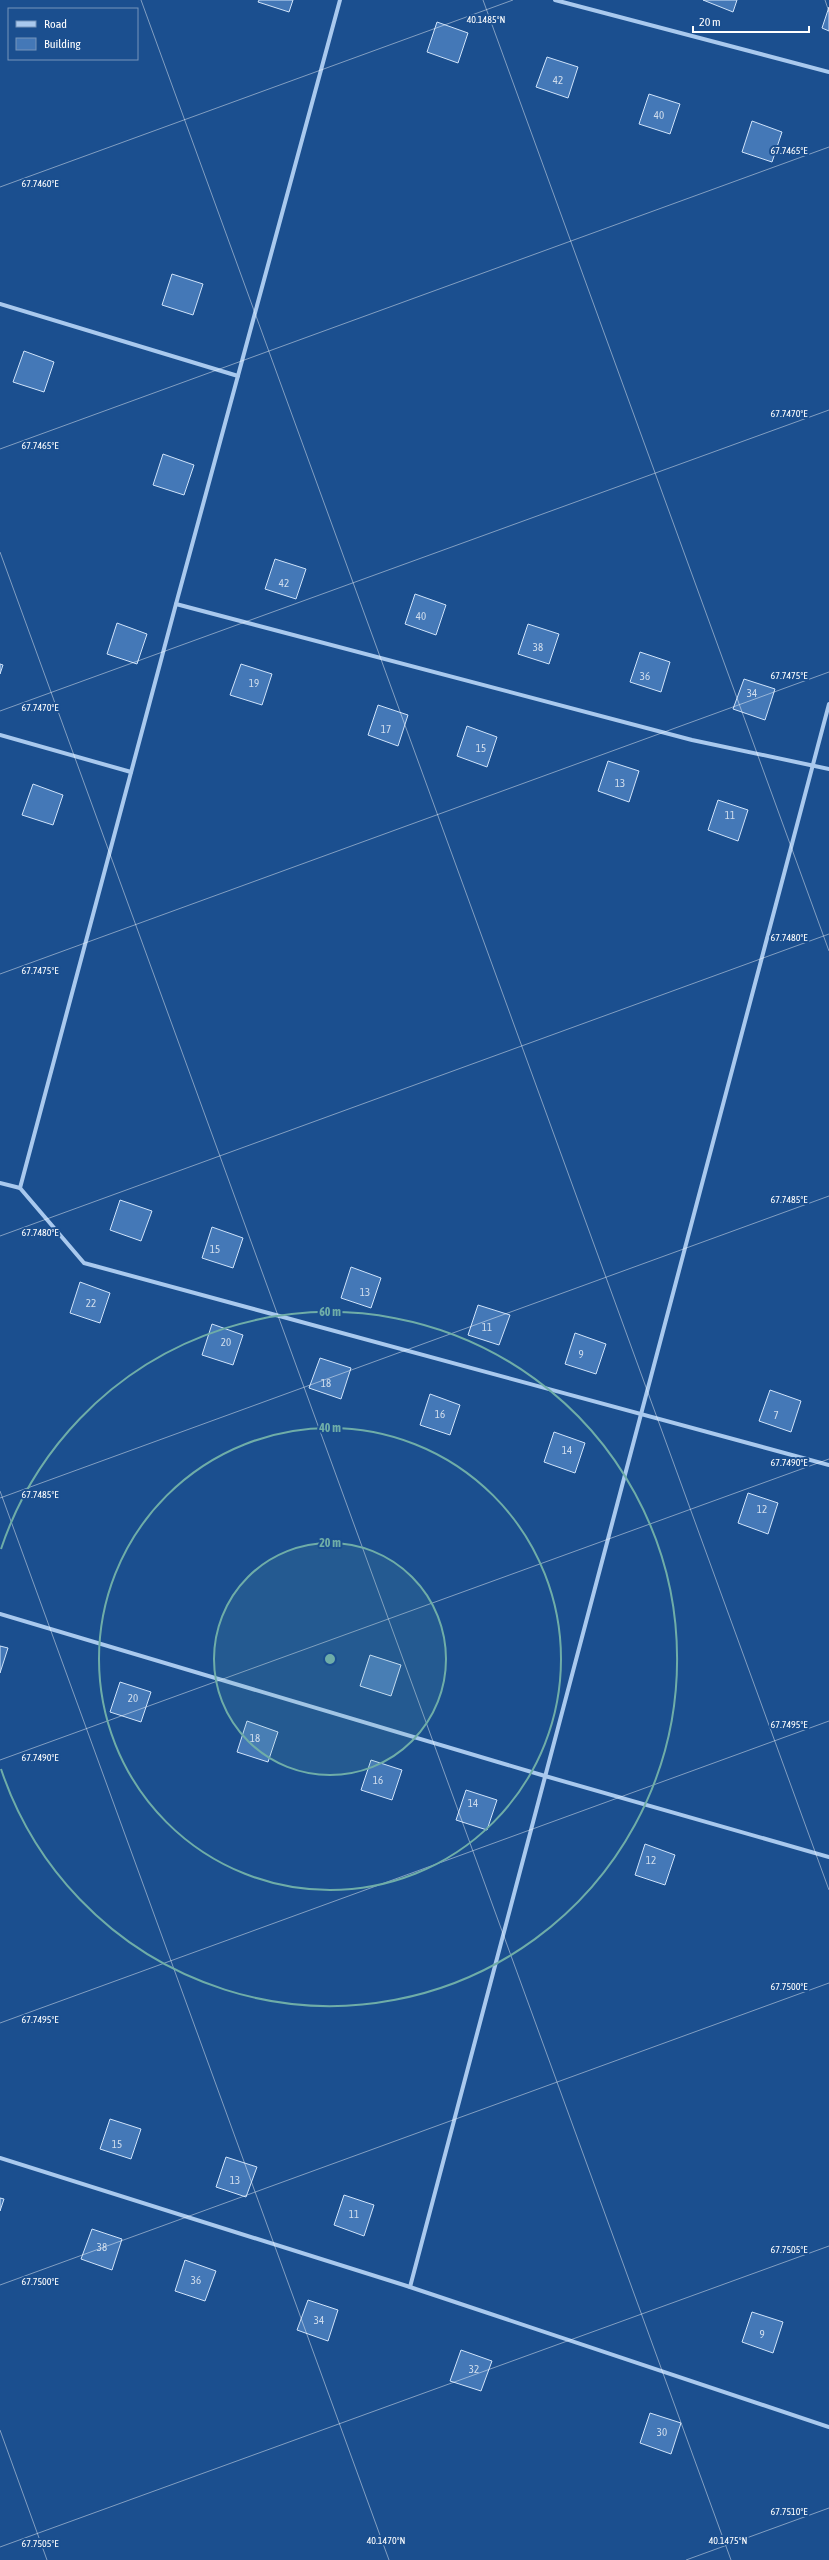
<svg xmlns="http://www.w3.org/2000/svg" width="829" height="2560" font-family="'Asap Condensed',sans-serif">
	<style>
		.building { fill: #4478b7; stroke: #cfe3fa }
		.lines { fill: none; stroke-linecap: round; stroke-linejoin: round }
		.street { stroke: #a9c9ee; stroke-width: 4 }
		.ticks { fill: none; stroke: #fff; stroke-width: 1; stroke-opacity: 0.45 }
		.ring { fill: none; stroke: #6fada8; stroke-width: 2 }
		.labels { text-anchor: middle; stroke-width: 4; stroke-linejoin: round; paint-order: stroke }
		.number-label { font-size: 11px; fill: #d0dded }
		.ticks-label { font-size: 10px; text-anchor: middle; fill: #fff; stroke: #1b4f8f; stroke-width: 4; stroke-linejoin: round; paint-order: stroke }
		.centre { fill: #6fada8; stroke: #1b4f8f; stroke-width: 2 }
		.ring-label { font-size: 12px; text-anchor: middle; font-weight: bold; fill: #6fada8; stroke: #1b4f8f; stroke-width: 4; stroke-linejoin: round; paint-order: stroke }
	</style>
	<rect width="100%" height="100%" fill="#1b4f8f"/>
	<g class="building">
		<path d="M 259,0 L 293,0 L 289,12 L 258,2 Z"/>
		<path d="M 703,0 L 737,0 L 733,12 Z"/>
		<path d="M 829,7 L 829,31 L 822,28 Z"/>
		<path d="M 437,22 L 468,33 L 458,63 L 427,52 Z"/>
		<path d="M 547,57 L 578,67 L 568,98 L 536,87 Z"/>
		<path d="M 649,94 L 680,104 L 670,134 L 639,124 Z"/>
		<path d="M 752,121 L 782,132 L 772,162 L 742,152 Z"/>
		<path d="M 172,274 L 203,284 L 193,315 L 162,305 Z"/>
		<path d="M 24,351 L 54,362 L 44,392 L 13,382 Z"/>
		<path d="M 163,454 L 194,465 L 184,495 L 153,485 Z"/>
		<path d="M 275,559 L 306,569 L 296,599 L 265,589 Z"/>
		<path d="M 415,594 L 446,605 L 436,635 L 405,624 Z"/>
		<path d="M 117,623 L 147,634 L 137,664 L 107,654 Z"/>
		<path d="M 528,624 L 559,634 L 549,664 L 518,654 Z"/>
		<path d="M 640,652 L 670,662 L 661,692 L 630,682 Z"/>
		<path d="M 0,664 L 3,665 L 0,674 Z"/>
		<path d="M 241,664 L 272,674 L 262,705 L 230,695 Z"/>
		<path d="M 744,679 L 775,689 L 765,720 L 733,709 Z"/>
		<path d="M 378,705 L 408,715 L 398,746 L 368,735 Z"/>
		<path d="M 467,726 L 497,737 L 487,767 L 457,756 Z"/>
		<path d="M 608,761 L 639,771 L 629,802 L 598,791 Z"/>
		<path d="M 33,784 L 63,795 L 53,825 L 22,815 Z"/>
		<path d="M 718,800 L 748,810 L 738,841 L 708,830 Z"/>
		<path d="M 120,1200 L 152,1211 L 141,1241 L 110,1230 Z"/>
		<path d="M 212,1227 L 243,1238 L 233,1268 L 202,1258 Z"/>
		<path d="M 351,1267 L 381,1278 L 371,1308 L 341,1298 Z"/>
		<path d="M 80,1282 L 110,1293 L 100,1323 L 70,1313 Z"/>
		<path d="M 478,1305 L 510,1315 L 499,1345 L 468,1335 Z"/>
		<path d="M 212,1324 L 243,1335 L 233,1365 L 202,1355 Z"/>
		<path d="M 575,1333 L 606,1344 L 596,1374 L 565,1364 Z"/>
		<path d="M 320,1358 L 351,1368 L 341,1399 L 309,1388 Z"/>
		<path d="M 770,1390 L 801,1401 L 791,1432 L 759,1421 Z"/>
		<path d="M 430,1394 L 460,1405 L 450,1435 L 420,1425 Z"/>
		<path d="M 554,1432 L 585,1443 L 575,1473 L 544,1462 Z"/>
		<path d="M 748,1493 L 778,1503 L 768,1534 L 738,1523 Z"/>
		<path d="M 0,1646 L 8,1648 L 0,1673 Z"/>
		<path d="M 370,1655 L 401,1665 L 391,1696 L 360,1686 Z"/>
		<path d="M 120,1682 L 151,1692 L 141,1722 L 110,1712 Z"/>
		<path d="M 247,1721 L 278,1732 L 268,1762 L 237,1752 Z"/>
		<path d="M 371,1760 L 402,1770 L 392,1800 L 361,1790 Z"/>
		<path d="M 466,1790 L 497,1800 L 487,1830 L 456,1820 Z"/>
		<path d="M 645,1844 L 675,1855 L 665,1885 L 635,1875 Z"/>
		<path d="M 110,2119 L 141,2129 L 131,2159 L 100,2149 Z"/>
		<path d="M 226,2157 L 257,2167 L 246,2197 L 216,2187 Z"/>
		<path d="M 344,2195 L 374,2205 L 364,2236 L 334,2225 Z"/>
		<path d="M 0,2198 L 4,2199 L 0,2211 Z"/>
		<path d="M 92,2229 L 122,2239 L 112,2270 L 81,2259 Z"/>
		<path d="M 185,2260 L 216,2271 L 205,2301 L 175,2291 Z"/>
		<path d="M 308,2300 L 338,2310 L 328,2341 L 297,2330 Z"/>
		<path d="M 752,2312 L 783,2322 L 773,2353 L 742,2342 Z"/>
		<path d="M 461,2350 L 492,2361 L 481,2391 L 450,2381 Z"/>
		<path d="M 650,2413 L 681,2423 L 671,2454 L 640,2443 Z"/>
	</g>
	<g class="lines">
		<g class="street">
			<path d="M 555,0 L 829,72"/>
			<path d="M 0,304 L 238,376"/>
			<path d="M 176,604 L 692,740 L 829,769"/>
			<path d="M 0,735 L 131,772"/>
			<path d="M 0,1183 L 20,1188 L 84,1263 L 829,1465"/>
			<path d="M 20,1188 L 176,604 L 340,0"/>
			<path d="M 0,1614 L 545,1776 L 829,1857"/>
			<path d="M 0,2158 L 410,2287 L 829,2427"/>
			<path d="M 410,2287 L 829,704"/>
		</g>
	</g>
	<path class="ticks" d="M 141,0 L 829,1890M 483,0 L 829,951M 825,0 L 829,12M 0,187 L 513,0M 0,449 L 829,147M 0,552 L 731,2560M 0,711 L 829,410M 0,974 L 829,672M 0,1236 L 829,934M 0,1491 L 389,2560M 0,1498 L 829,1196M 0,1760 L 829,1459M 0,2023 L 829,1721M 0,2285 L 829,1983M 0,2430 L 47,2560M 0,2547 L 829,2246M 686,2560 L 829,2508"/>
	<circle cx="330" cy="1659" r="116" fill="#6fada8" fill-opacity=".12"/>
	<g class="ring">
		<circle cx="330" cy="1659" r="116"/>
		<circle cx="330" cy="1659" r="231"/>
		<path d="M1 1549A347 347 0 1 1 1 1769"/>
	</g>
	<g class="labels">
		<g class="number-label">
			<text x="558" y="84">42</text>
			<text x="659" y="119">40</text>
			<text x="284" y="587">42</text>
			<text x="421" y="620">40</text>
			<text x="538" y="651">38</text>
			<text x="645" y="680">36</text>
			<text x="254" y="687">19</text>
			<text x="752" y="697">34</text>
			<text x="386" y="733">17</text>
			<text x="481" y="752">15</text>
			<text x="620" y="787">13</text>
			<text x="730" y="819">11</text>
			<text x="215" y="1253">15</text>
			<text x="365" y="1296">13</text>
			<text x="91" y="1307">22</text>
			<text x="487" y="1331">11</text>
			<text x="226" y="1346">20</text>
			<text x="581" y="1358">9</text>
			<text x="326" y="1387">18</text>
			<text x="440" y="1418">16</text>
			<text x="776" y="1419">7</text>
			<text x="567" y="1454">14</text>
			<text x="762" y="1513">12</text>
			<text x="133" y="1702">20</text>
			<text x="255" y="1742">18</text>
			<text x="378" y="1784">16</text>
			<text x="473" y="1807">14</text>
			<text x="651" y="1864">12</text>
			<text x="117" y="2148">15</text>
			<text x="235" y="2184">13</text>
			<text x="354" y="2218">11</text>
			<text x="102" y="2251">38</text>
			<text x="196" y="2284">36</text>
			<text x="319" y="2324">34</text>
			<text x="762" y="2338">9</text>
			<text x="474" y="2373">32</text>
			<text x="662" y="2436">30</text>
		</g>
	</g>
	<g class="ticks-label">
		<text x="486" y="23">40.1485°N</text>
		<text x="789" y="154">67.7465°E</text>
		<text x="40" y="187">67.7460°E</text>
		<text x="789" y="417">67.7470°E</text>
		<text x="40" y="449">67.7465°E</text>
		<text x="789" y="679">67.7475°E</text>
		<text x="40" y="711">67.7470°E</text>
		<text x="789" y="941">67.7480°E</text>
		<text x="40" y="974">67.7475°E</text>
		<text x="789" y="1203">67.7485°E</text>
		<text x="40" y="1236">67.7480°E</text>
		<text x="789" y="1466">67.7490°E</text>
		<text x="40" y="1498">67.7485°E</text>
		<text x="789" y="1728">67.7495°E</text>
		<text x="40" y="1761">67.7490°E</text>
		<text x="789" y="1990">67.7500°E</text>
		<text x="40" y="2023">67.7495°E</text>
		<text x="789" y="2253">67.7505°E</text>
		<text x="40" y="2285">67.7500°E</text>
		<text x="789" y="2515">67.7510°E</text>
		<text x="386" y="2544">40.1470°N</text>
		<text x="728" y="2544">40.1475°N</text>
		<text x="40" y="2547">67.7505°E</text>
	</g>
	<circle cx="330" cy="1659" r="6" class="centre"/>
	<g class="ring-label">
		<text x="330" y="1316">60 m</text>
		<text x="330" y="1432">40 m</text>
		<text x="330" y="1547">20 m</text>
	</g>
	<rect x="8" y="8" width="130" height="52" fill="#1b4f8f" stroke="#7695bc"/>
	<rect x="16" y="21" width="20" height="6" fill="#a9c9ee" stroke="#7695bc"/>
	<text x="44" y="28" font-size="12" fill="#ffffff">Road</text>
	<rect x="16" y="38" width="20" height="12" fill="#4478b7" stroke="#7695bc"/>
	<text x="44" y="48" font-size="12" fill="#ffffff">Building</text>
	<path d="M693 26v6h116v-6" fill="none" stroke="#ffffff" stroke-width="2"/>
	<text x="699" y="26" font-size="12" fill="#ffffff" stroke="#1b4f8f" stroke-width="3" paint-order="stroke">20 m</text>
</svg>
